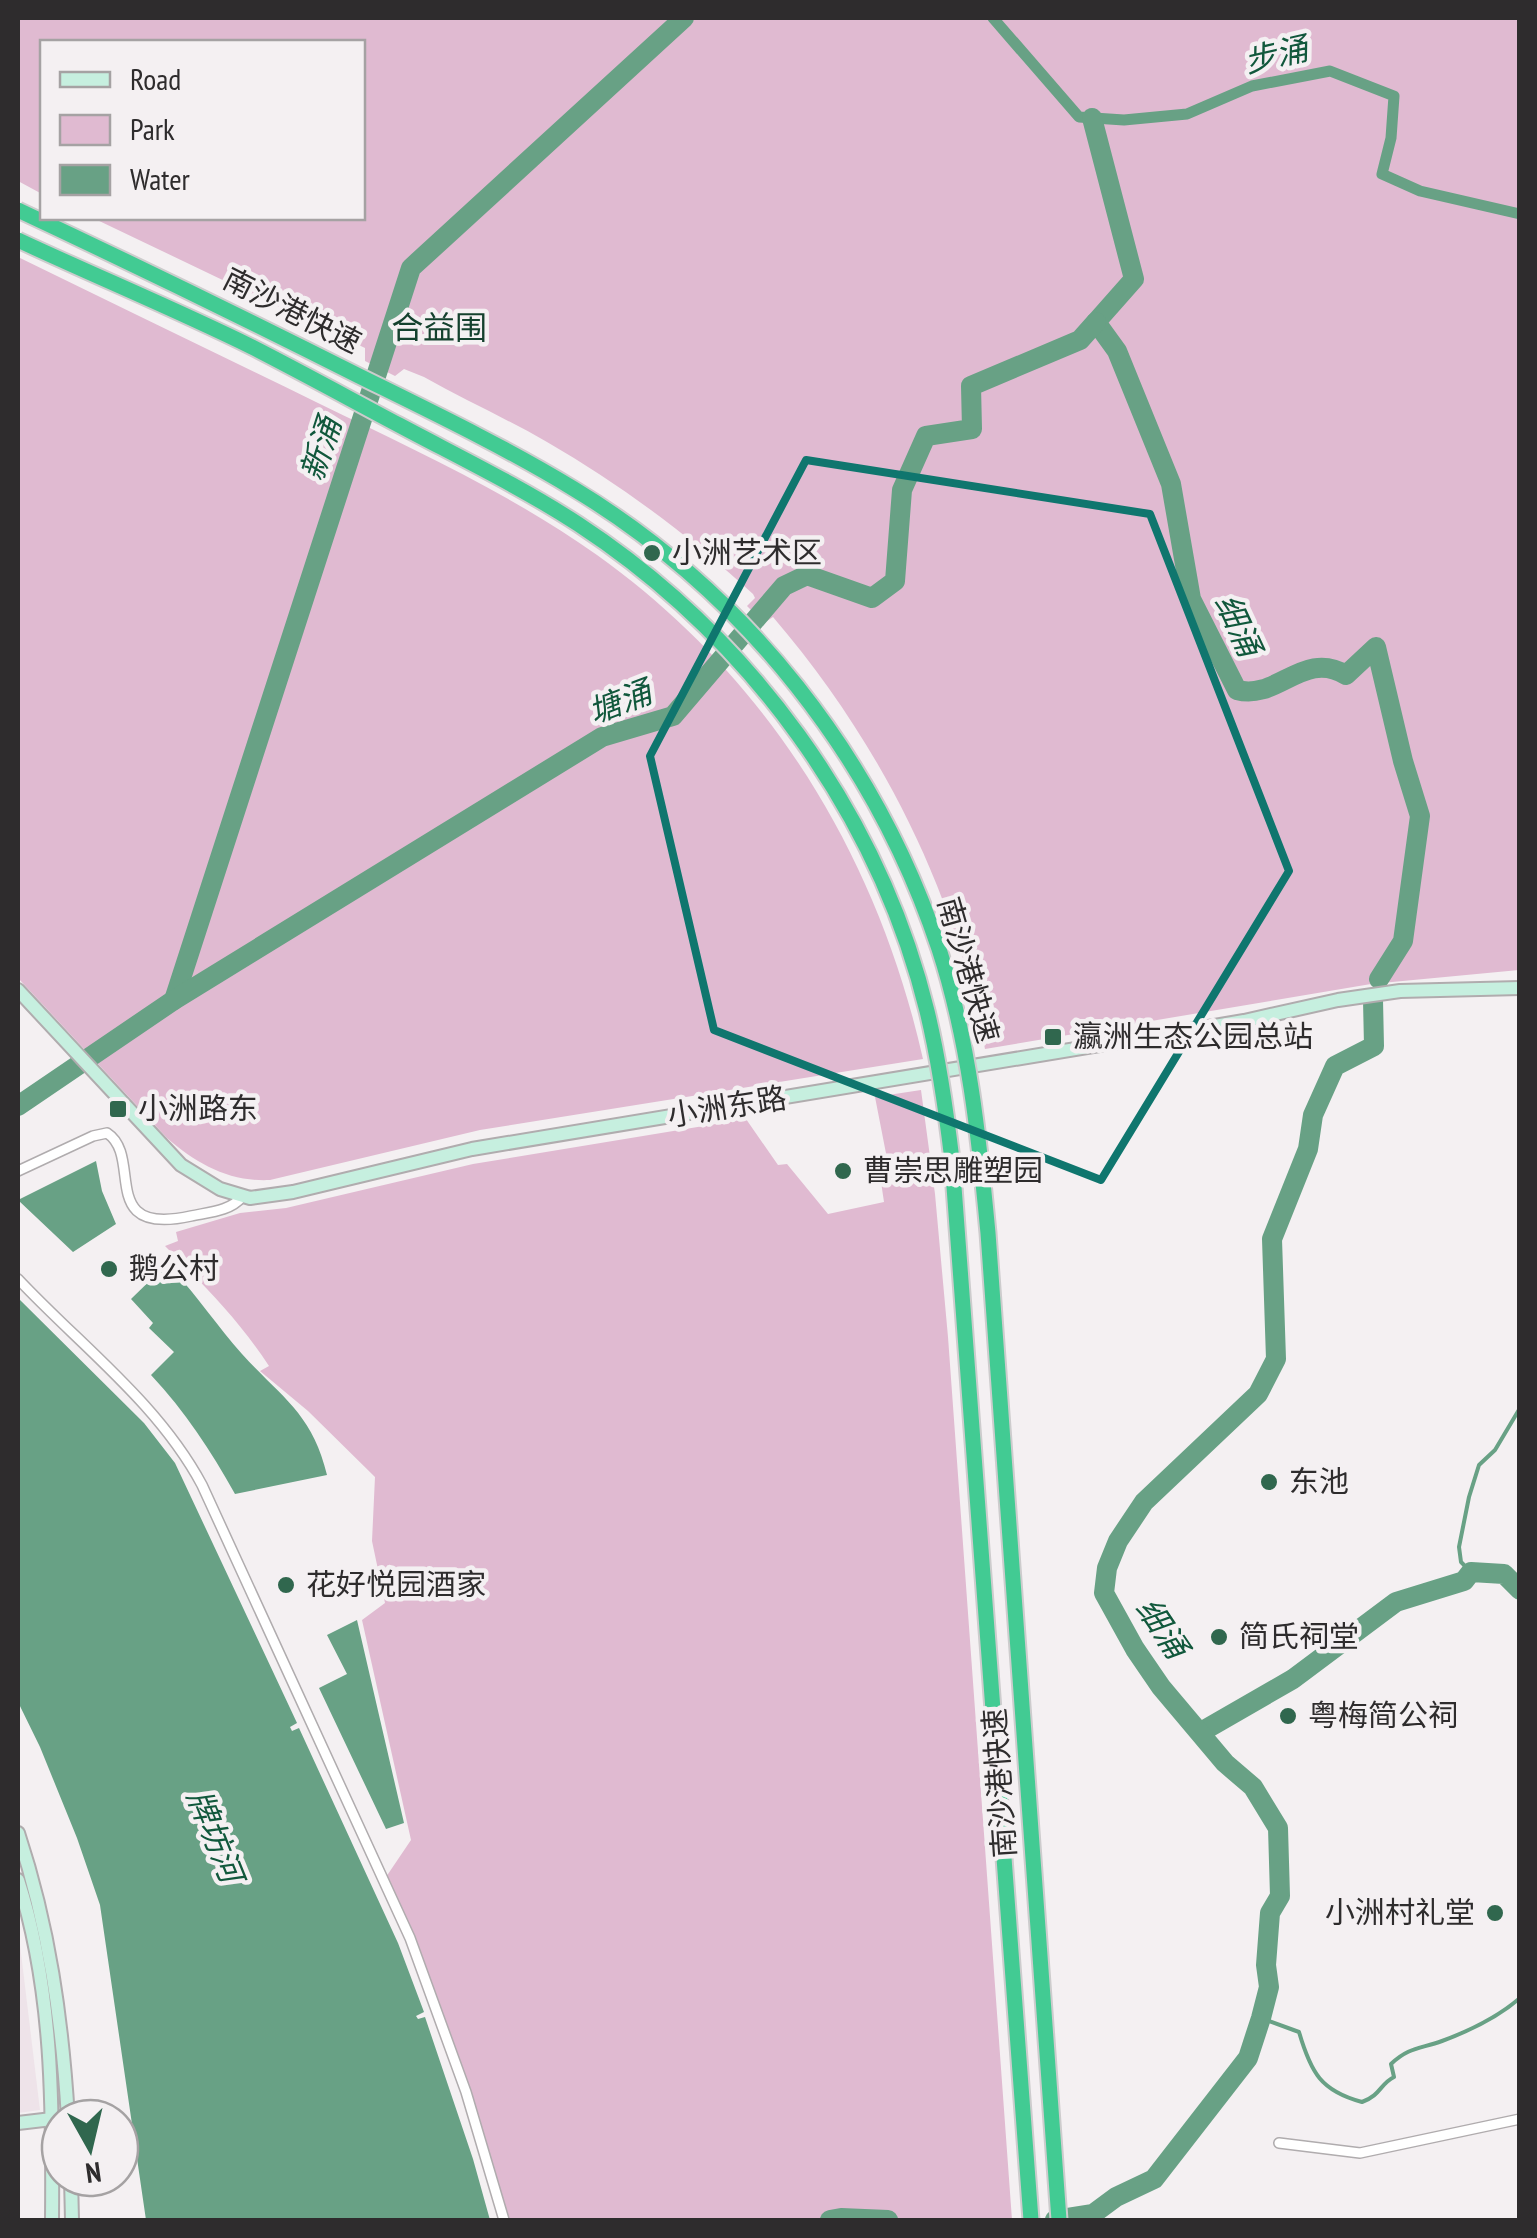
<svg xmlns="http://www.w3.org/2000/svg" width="1537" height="2238" font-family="'PT Sans Narrow','Noto Sans SC',sans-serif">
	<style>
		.built { fill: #eee3e9 }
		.green { fill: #e0bad1 }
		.water { fill: #68a185 }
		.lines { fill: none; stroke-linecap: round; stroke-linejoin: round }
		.stream { stroke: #68a185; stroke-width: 4 }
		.canal { stroke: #68a185; stroke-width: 11 }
		.river { stroke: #68a185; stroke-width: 20 }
		.street-casing { stroke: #b0acae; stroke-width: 12 }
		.secondary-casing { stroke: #b0acae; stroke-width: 16 }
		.street { stroke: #fff; stroke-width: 9 }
		.secondary { stroke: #c6efdf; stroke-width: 12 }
		.highway-bridge-casing { stroke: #cdcccd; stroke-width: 19; stroke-linecap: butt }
		.highway-bridge { stroke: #42cb93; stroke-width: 15 }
		.marked { fill: none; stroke: #0f766e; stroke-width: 8; stroke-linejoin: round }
		.poi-dot { fill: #30674e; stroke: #f4f0f2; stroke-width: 4 }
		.labels { text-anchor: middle; stroke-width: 9; stroke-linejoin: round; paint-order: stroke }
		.street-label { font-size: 30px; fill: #2e2c2d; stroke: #f4f0f2 }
		.poi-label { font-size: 30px; fill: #2e2c2d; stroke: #f4f0f2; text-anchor: start }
		.water-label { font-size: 32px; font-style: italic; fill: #11583c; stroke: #f4f0f2 }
		.neighbourhood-label { font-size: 32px; fill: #14412e; stroke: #f4f0f2 }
	</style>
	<rect width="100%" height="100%" fill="#f4f0f2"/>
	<path class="built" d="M 18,1928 L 40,2110 L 18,2113 Z"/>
	<g class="green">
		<path d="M 18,18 L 1519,18 L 1519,970 L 1371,984 L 985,1049 C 954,887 879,741 773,617 L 764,623 L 747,606 L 755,598 L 753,594 C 689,536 622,485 547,442 C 507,419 465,400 424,377 L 404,369 L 395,376 L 365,361 L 365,348 L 93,218 L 362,218 L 362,42 L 42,42 L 42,194 L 18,181 Z"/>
		<path d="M 18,257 C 118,306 218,354 318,403 C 413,449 511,494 597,555 C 769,678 877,855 923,1059 L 480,1130 L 270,1180 C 229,1182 197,1164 167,1138 L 18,978 Z"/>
		<path d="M 921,1090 L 935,1194 L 948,1337 L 1012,2220 L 508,2220 C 477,2103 437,1988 386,1877 L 411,1840 L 362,1620 L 385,1603 L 372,1541 L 375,1477 L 308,1411 L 260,1371 L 269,1366 C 239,1320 203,1284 165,1246 L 178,1241 L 176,1232 L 240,1213 L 286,1208 L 473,1164 L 746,1119 L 778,1165 L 787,1164 L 828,1214 L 884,1202 L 881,1182 L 891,1179 L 875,1097 Z"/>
	</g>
	<g class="water">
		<path d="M 96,1161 L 102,1191 L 116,1224 L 73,1252 L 18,1200 Z"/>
		<path d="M 167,1264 C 195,1292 216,1325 242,1354 C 282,1398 312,1413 327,1475 L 235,1494 C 211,1451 185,1411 151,1375 L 174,1352 L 149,1328 L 153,1323 L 131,1299 Z"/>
		<path d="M 18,1298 L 144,1423 L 175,1463 L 297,1723 L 290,1727 L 292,1731 L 299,1728 L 398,1943 L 424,2012 L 416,2016 L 418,2019 L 425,2017 L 473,2159 L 490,2220 L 146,2220 L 100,1905 L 77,1838 L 40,1747 L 18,1702 Z"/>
		<path d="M 357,1620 L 404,1823 L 386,1829 L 319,1688 L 347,1674 L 327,1635 Z"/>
	</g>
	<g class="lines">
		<g class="stream">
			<path d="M 1471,1572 L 1461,1562 L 1459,1547 L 1469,1497 L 1479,1465 L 1495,1450 L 1520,1408"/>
			<path d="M 1261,2018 L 1299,2032 C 1311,2073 1321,2091 1362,2102 C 1381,2095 1380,2084 1394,2077 L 1391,2064 C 1409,2047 1420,2049 1442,2041 C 1469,2031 1498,2017 1520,1998"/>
		</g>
		<path class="canal" d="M 993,18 L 1079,117 L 1124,120 L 1187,114 L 1252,86 L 1330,71 L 1394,96 L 1391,138 L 1382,174 L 1420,191 L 1520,214"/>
		<g class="river">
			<path d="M 1092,118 L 1134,279 L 1096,322 L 1117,351 L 1171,484 L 1191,599 L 1237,690 C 1277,701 1304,649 1346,675 L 1376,647 L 1403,761 L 1420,816 L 1403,941 L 1379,979"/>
			<path d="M 174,1000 L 411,268 L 684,18"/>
			<path d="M 18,1106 L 174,1000 L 602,737 L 673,716 L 784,586 L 807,575 L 872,598 L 895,581 L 902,490 L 926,436 L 972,429 L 971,386 L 1080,340 L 1096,322"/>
			<path d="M 1201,1732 L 1293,1679 L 1396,1602 L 1464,1581 L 1471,1572 L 1504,1574 L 1520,1590"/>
			<path d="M 830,2220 L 841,2218 L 888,2220"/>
			<path d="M 1055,2220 L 1093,2214 L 1116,2197 L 1154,2179 L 1248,2058 L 1261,2018 L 1269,1987 L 1266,1965 L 1270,1913 L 1280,1896 L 1278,1828 L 1253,1787 L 1225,1763 L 1161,1687 L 1135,1649 L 1104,1593 L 1107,1568 L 1118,1541 L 1144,1502 L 1258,1394 L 1276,1359 L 1272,1239 L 1308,1149 L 1313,1115 L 1335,1066 L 1374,1046 L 1373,1000"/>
		</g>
		<g class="street-casing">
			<g id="street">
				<path d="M 18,1171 L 93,1136 L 107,1133 C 144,1157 96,1237 191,1216 C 210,1212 230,1211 242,1197"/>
				<path d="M 18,1279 C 81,1346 158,1403 202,1485 L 410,1938 L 466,2092 L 504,2220"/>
				<path d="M 1279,2143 L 1360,2153 L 1520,2119"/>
			</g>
		</g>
		<g class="secondary-casing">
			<g id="secondary">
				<path d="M 18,990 L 181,1165 L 220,1189 L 250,1198 L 293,1192 L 472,1149 L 1244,1021 L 1338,1000 L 1400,991 L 1520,988"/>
				<path d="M 18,1833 C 49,1927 62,2019 68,2118"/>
				<path d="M 18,1880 C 53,1988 53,2108 52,2220"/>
				<path d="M 18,2123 L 52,2119"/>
				<path d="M 71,2178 L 72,2220"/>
			</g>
		</g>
		<use href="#street" class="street"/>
		<use href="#secondary" class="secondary"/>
		<g class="highway-bridge-casing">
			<g id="highway-bridge">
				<path d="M 18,210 C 133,264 246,319 359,376 C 432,412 505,447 574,489 C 746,593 876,759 939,949 C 969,1041 979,1138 988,1233 L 1059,2220"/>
				<path d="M 18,240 C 95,276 175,309 252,347 C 301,372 350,399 399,425 C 459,457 521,487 578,524 C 749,636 878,812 927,1011 C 939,1060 946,1110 952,1160 L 1031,2220"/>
			</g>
		</g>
		<use href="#highway-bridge" class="highway-bridge"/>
	</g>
	<path class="marked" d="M 806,460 L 1150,514 L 1289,871 L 1101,1180 L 714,1030 L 650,756 Z"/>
	<g class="poi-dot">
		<circle cx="652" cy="553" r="10"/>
		<rect x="1043" y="1027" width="20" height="20" rx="5"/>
		<rect x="108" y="1099" width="20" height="20" rx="5"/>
		<circle cx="843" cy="1171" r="10"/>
		<circle cx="109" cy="1269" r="10"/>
		<circle cx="1269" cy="1482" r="10"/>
		<circle cx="286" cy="1585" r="10"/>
		<circle cx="1219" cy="1637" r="10"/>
		<circle cx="1288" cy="1716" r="10"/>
		<circle cx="1495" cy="1913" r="10"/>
	</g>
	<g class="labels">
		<g class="street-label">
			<text transform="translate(292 311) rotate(27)" y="10">南沙港快速</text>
			<text transform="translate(968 970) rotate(74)" y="10">南沙港快速</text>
			<text transform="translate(727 1107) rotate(-9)" y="10">小洲东路</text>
			<text transform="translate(1000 1783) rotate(-94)" y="10">南沙港快速</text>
		</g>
		<g class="poi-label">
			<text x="672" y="563">小洲艺术区</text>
			<text x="1073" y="1047">瀛洲生态公园总站</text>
			<text x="138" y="1119">小洲路东</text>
			<text x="863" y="1181">曹崇思雕塑园</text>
			<text x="129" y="1279">鹅公村</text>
			<text x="1289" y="1492">东池</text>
			<text x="306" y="1595">花好悦园酒家</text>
			<text x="1239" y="1647">简氏祠堂</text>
			<text x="1308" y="1726">粤梅简公祠</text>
			<text x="1475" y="1923" text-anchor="end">小洲村礼堂</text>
		</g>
		<g class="water-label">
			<text transform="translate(1276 55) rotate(-13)" y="11">步涌</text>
			<text transform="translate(321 449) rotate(-72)" y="11">新涌</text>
			<text transform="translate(1238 625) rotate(65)" y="11">细涌</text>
			<text transform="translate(620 702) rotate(-21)" y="11">塘涌</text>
			<text transform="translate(1162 1628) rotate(56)" y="11">细涌</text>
			<text transform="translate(215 1836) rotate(68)" y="11">牌坊河</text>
		</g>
		<g class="neighbourhood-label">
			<text x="439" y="339">合益围</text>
		</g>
	</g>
	<rect width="1537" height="2238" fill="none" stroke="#2e2c2d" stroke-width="40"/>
	<rect x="40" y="40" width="325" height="180" fill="#f4f0f2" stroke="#a5a2a3" stroke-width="2.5"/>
	<rect x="60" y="72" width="50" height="15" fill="#c6efdf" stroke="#a5a2a3" stroke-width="2.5"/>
	<text x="130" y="90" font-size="30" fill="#2e2c2d">Road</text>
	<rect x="60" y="115" width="50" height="30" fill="#e0bad1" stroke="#a5a2a3" stroke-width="2.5"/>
	<text x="130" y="140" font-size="30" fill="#2e2c2d">Park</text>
	<rect x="60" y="165" width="50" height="30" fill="#68a185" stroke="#a5a2a3" stroke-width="2.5"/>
	<text x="130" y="190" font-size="30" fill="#2e2c2d">Water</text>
	<g transform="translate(90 2148) rotate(172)"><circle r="48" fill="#f4f0f2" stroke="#a5a2a3" stroke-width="2.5"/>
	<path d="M0-8L18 38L0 25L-18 38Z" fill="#30674e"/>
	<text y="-15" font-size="28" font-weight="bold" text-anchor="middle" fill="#2e2c2d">N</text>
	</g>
</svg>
